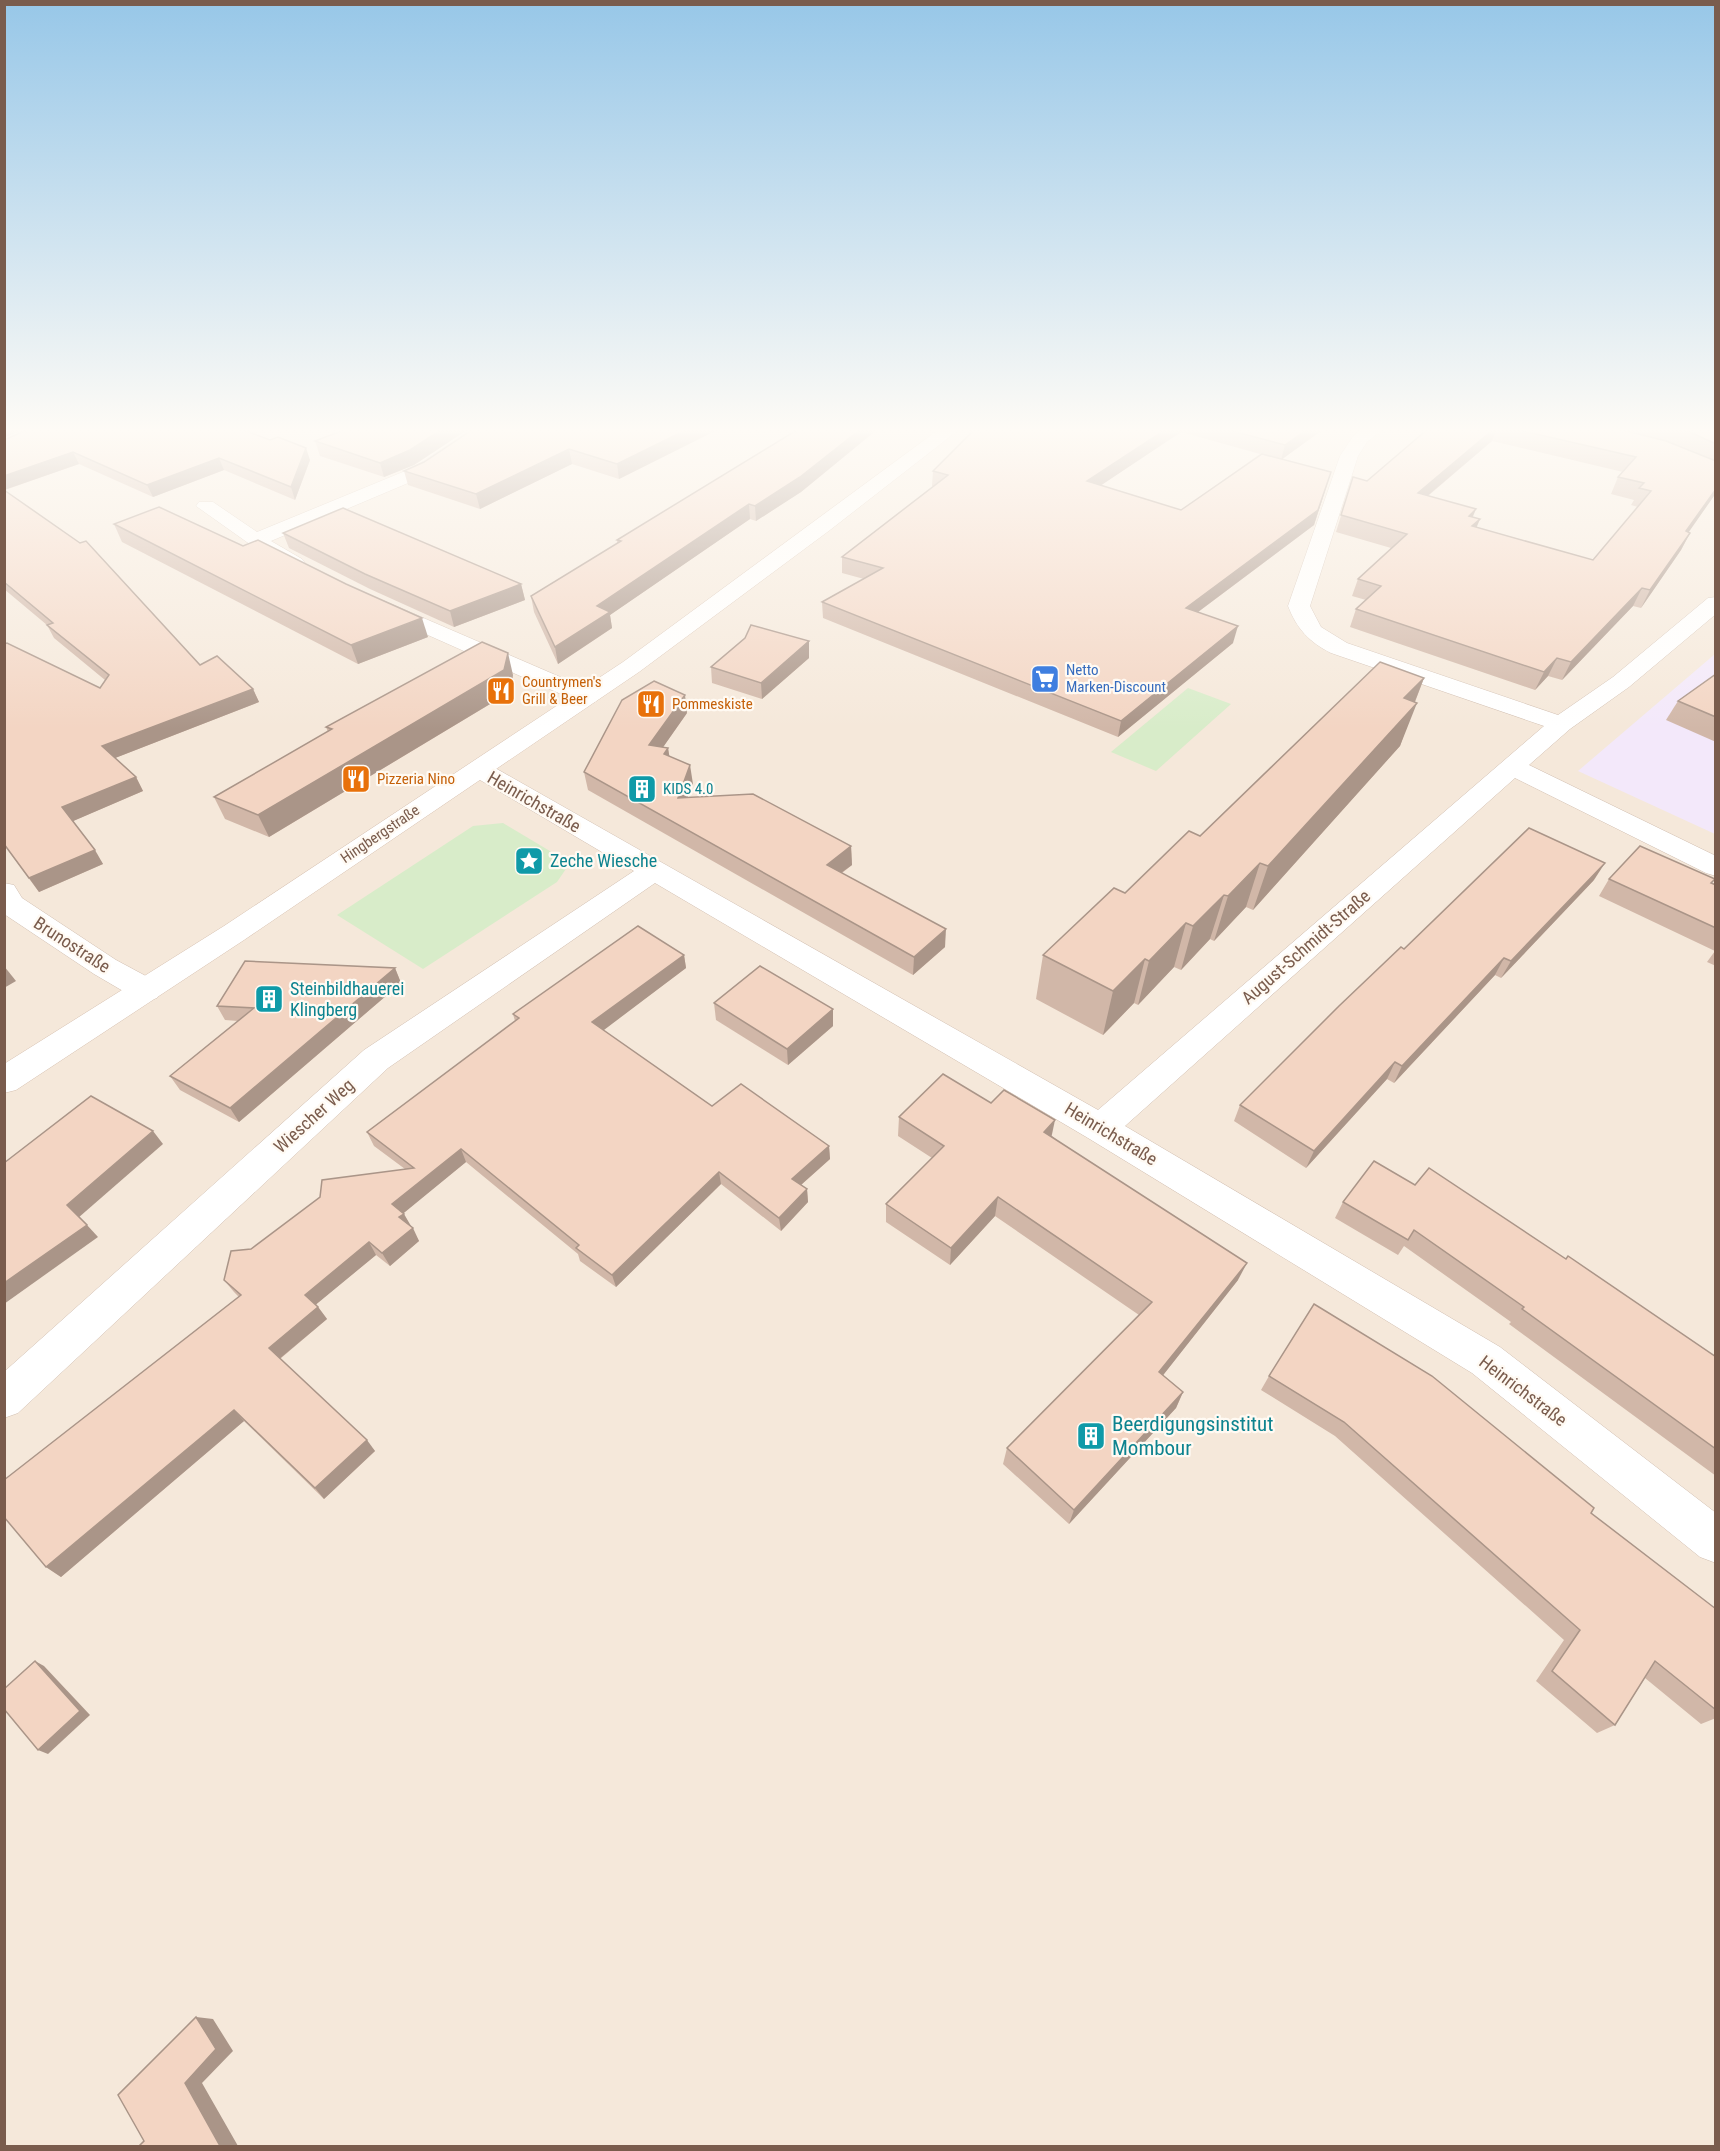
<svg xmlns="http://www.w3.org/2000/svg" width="1720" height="2151" font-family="'Roboto Condensed',sans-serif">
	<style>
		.residential { fill: #f5e8da }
		.education { fill: #f3e8fa }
		.green { fill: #d8ecc9 }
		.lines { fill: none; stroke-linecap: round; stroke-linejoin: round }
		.street-casing { stroke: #d1beb0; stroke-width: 1 }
		.secondary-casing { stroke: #d6c0b0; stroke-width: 1 }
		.street { fill: #fff; fill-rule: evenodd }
		.secondary { fill: #fff; fill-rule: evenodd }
		.wall { fill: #d1b7a8; fill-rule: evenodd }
		.shaded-wall { fill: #aa9588 }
		.building { fill: #f3d5c3; stroke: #aa9588; stroke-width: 1.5 }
		.labels { text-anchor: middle; stroke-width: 4.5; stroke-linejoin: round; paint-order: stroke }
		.far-shop-label { font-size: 15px; fill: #366cbe; stroke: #fffaf3; text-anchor: start }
		.far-food-label { font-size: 15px; fill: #c56008; stroke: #fffaf3; text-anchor: start }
		.far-culture-label { font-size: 15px; fill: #0d838f; stroke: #fffaf3; text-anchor: start }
		.far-street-label { font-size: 15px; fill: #7a5c4d; stroke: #fffaf3 }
		.street-label { font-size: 18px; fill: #7a5c4d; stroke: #fffaf3 }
		.culture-label { font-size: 18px; fill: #0d838f; stroke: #fffaf3; text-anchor: start }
		.near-culture-label { font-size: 21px; fill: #0d838f; stroke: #fffaf3; text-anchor: start }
	</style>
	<rect width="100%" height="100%" fill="#fdf6ec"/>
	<rect class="residential" x="5" y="428" width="1710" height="1718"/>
	<path class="education" d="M 1715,654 L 1715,834 L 1578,771 Z"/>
	<g class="green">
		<path d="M 1188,688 L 1231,704 L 1156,771 L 1111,752 Z"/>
		<path d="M 503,823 L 570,863 L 557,882 L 423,969 L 337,915 L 473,826 Z"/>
	</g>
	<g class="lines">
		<g class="street-casing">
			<g id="street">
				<path d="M 474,428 L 495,428 L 427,475 L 271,541 L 302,559 L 305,563 L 302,567 L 288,567 L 268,557 L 196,506 L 199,502 L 213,502 L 257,532 L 415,467 Z"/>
				<path d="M 1364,428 L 1385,428 L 1367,442 L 1358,456 L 1310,606 L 1321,627 L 1347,643 L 1558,715 L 1613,677 L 1708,598 L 1716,597 L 1716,614 L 1629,687 L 1570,729 L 1529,765 L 1716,856 L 1716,876 L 1706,873 L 1515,778 L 1125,1126 L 1500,1347 L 1716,1513 L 1716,1563 L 1700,1557 L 1472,1373 L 1088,1138 L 655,883 L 388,1068 L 18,1413 L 4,1418 L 4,1372 L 364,1050 L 634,871 L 470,774 L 466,769 L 470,764 L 479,761 L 488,764 L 1098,1110 L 1544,726 L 1331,653 C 1309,642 1297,629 1288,606 L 1340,456 L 1354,435 Z"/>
				<path d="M 384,601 L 595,692 L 599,697 L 595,702 L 587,704 L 579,702 L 376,612 L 373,607 L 376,602 Z"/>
				<path d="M 4,883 L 14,885 L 22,898 L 116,960 L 157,982 L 161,990 L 157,998 L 146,1001 L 135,998 L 94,974 L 4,914 Z"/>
			</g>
		</g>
		<g class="secondary-casing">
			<path id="secondary" d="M 941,428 L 961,428 L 830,530 L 639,672 L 244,940 L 16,1090 L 4,1093 L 4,1064 L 224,926 L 623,662 Z"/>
		</g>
		<use href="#street" class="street"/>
		<use href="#secondary" class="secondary"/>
	</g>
	<g class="wall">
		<path d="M 349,428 L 470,428 L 414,465 L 384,477 L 320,456 L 315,441 Z"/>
		<path d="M 475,428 L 721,428 L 619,479 L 572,464 L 480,509 L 408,485 L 404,471 L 424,462 Z"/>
		<path d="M 800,428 L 879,428 L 801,492 L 756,521 L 750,519 L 610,615 L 612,628 L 558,664 L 534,612 L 531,596 L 617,544 L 617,540 Z"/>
		<path d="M 976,428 L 1325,428 L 1282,459 L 1331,472 L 1314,525 L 1198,612 L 1233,643 L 1118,737 L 823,618 L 822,602 L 864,579 L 842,573 L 842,557 L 934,486 L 932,486 L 933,471 ZM 1181,432 L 1260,454 L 1181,510 L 1101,485 Z"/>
		<path d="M 1429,428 L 1716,428 L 1716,493 L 1688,532 L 1690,533 L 1681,550 L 1641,608 L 1633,606 L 1562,680 L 1548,676 L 1535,690 L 1350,627 L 1356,609 L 1366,600 L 1352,596 L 1358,579 L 1391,548 L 1336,532 L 1353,477 L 1367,481 ZM 1492,441 L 1623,472 L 1618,477 L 1611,494 L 1634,500 L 1631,505 L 1638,507 L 1593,560 L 1476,527 L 1480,519 L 1473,517 L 1428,496 Z"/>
		<path d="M 4,440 L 310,460 L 295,500 L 224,470 L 153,497 L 79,464 L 5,490 L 200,665 L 253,689 L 259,702 L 115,758 L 136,777 L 143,791 L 73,821 L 103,864 L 39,892 L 4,845 L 4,644 L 100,688 L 105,680 L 54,638 L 47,625 L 4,589 Z"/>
		<path d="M 114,524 L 428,637 L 358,664 L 122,542 Z"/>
		<path d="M 283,533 L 521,584 L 525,600 L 454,627 L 370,589 L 289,548 Z"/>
		<path d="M 809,641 L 809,658 L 762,699 L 712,683 L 711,667 Z"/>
		<path d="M 1716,674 L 1716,742 L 1666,720 L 1678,701 Z"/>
		<path d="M 513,675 L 510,692 L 269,837 L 225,819 L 214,797 L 328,732 L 326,727 Z"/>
		<path d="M 1424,678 L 1415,702 L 1400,746 L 1253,910 L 1246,907 L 1214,941 L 1210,939 L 1181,970 L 1174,967 L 1138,1005 L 1134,1003 L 1103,1035 L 1036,999 L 1043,955 L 1200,836 Z"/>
		<path d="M 687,713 L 663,747 L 668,748 L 669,756 L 693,784 L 687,797 L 851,846 L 852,865 L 842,873 L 945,947 L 913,975 L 588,790 L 584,772 Z"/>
		<path d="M 1609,879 L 1712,883 L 1716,885 L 1716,966 L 1707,962 L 1715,951 L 1599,896 Z"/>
		<path d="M 1594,880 L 1501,978 L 1495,975 L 1394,1083 L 1387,1079 L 1306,1168 L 1234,1121 L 1240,1105 Z"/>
		<path d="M 684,955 L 686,968 L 603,1030 L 712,1106 L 829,1146 L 830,1159 L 801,1185 L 807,1189 L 808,1202 L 781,1231 L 721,1184 L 616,1287 L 580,1261 L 578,1254 L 466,1162 L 403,1213 L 419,1241 L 390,1266 L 376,1255 L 316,1304 L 327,1319 L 280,1359 L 375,1451 L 324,1499 L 244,1421 L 61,1577 L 46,1567 L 239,1297 L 234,1292 L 224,1280 L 251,1249 L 405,1169 L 374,1146 L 367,1132 L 515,1021 L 513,1014 Z"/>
		<path d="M 395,968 L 401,983 L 239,1122 L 180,1090 L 170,1076 L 238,1021 L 225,1020 L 217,1006 Z"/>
		<path d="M 714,1003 L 833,1009 L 833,1026 L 788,1065 L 716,1020 Z"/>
		<path d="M 899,1117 L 1052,1136 L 1238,1280 L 1163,1375 L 1183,1392 L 1176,1408 L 1069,1524 L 1003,1464 L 1007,1448 L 1139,1315 L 995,1216 L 950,1265 L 886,1222 L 886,1204 L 932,1158 L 898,1136 Z"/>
		<path d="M 1415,1185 L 1566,1259 L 1716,1357 L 1716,1476 L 1509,1324 L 1511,1322 L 1404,1246 L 1398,1255 L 1335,1218 L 1343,1202 Z"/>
		<path d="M 1269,1376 L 1591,1513 L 1716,1609 L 1716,1718 L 1701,1724 L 1645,1678 L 1615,1725 L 1597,1733 L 1536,1681 L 1564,1640 L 1335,1436 L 1261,1390 Z"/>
	</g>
	<g class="shaded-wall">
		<path d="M 4,428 L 25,428 L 4,438 Z"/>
		<path d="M 444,428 L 470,428 L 414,465 L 384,477 L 380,463 Z"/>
		<path d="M 690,428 L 721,428 L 619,479 L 617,464 Z"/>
		<path d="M 862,428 L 879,428 L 801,492 L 756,521 L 755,506 Z"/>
		<path d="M 1168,428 L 1182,428 L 1181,432 L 1085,496 L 1087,481 Z"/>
		<path d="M 1309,428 L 1325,428 L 1281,460 L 1285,445 Z"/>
		<path d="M 1495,428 L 1497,428 L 1492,441 L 1412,509 L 1418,493 Z"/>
		<path d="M 306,448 L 310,460 L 295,500 L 291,487 Z"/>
		<path d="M 569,449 L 572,464 L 480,509 L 476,494 Z"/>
		<path d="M 73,452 L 79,464 L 4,490 L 4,476 Z"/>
		<path d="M 219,458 L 224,470 L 153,497 L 147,485 Z"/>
		<path d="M 1331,472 L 1314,525 L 1182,624 L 1186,608 Z"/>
		<path d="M 1716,489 L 1716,493 L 1677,549 L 1686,531 Z"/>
		<path d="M 749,504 L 750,519 L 610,615 L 612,628 L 558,664 L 555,647 L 597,606 Z"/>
		<path d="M 1476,509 L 1469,526 L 1469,516 Z"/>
		<path d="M 1480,519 L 1473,536 L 1472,526 Z"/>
		<path d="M 1690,533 L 1681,550 L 1641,608 L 1650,590 Z"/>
		<path d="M 521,584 L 525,600 L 454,627 L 450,611 Z"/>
		<path d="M 1642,588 L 1633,606 L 1562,680 L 1571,662 Z"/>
		<path d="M 422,618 L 428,637 L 358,664 L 351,645 Z"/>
		<path d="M 1238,626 L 1233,643 L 1118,737 L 1121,721 Z"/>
		<path d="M 809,641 L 809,658 L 762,699 L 761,683 Z"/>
		<path d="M 508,653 L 513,675 L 510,692 L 269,837 L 258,815 Z"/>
		<path d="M 1557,658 L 1548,676 L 1535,690 L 1544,672 Z"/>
		<path d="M 1424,678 L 1412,709 L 1417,703 L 1400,746 L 1253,910 L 1268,866 L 1404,698 Z"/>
		<path d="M 253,689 L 259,702 L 110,760 L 102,746 Z"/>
		<path d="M 685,695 L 687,713 L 652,763 L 649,745 Z"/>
		<path d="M 668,748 L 671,766 L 664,754 Z"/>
		<path d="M 690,765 L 693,784 L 680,816 L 678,798 Z"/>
		<path d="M 136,777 L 143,791 L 71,822 L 62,807 Z"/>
		<path d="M 851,846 L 852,865 L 827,883 L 827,865 Z"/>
		<path d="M 95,850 L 103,864 L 39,892 L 29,878 Z"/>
		<path d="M 1260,863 L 1246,907 L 1214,941 L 1228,896 Z"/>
		<path d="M 1605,863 L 1594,880 L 1501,978 L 1511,961 Z"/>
		<path d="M 1224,895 L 1210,939 L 1181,970 L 1193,926 Z"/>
		<path d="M 1186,923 L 1174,967 L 1138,1005 L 1149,961 Z"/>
		<path d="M 946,929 L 945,947 L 913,975 L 914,957 Z"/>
		<path d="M 684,955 L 686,968 L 596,1036 L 592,1022 Z"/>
		<path d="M 1504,958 L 1495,975 L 1394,1083 L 1402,1066 Z"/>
		<path d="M 1145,959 L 1134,1003 L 1103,1035 L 1113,991 Z"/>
		<path d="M 4,966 L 16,981 L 4,988 Z"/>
		<path d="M 395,968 L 401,983 L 239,1122 L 230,1108 Z"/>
		<path d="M 833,1009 L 833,1026 L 788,1065 L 787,1049 Z"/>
		<path d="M 1395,1062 L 1387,1079 L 1306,1168 L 1314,1151 Z"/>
		<path d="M 1055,1120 L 1051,1139 L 1044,1132 Z"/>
		<path d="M 153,1131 L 163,1144 L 78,1218 L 67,1205 Z"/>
		<path d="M 829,1146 L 830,1159 L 793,1192 L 792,1179 Z"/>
		<path d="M 461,1149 L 466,1162 L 399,1217 L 392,1204 Z"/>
		<path d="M 719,1172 L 721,1184 L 616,1287 L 612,1275 Z"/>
		<path d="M 807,1189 L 808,1202 L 781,1231 L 779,1218 Z"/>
		<path d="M 998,1197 L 995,1216 L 950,1265 L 951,1248 Z"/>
		<path d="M 404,1214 L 411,1226 L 406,1230 L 399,1217 Z"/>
		<path d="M 87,1225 L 98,1237 L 4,1304 L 4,1283 Z"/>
		<path d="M 413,1228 L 419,1241 L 390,1266 L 382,1253 Z"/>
		<path d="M 369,1242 L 376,1255 L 313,1307 L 305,1295 Z"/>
		<path d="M 1247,1263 L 1238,1280 L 1153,1388 L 1159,1372 Z"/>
		<path d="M 318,1307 L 327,1319 L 278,1360 L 269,1348 Z"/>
		<path d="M 1183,1392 L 1176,1408 L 1069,1524 L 1074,1510 Z"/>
		<path d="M 234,1410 L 244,1421 L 61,1577 L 46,1567 Z"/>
		<path d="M 367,1440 L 375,1451 L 324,1499 L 315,1488 Z"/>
		<path d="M 35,1661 L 44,1666 L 90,1715 L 48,1754 L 38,1750 Z"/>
		<path d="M 196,2017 L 213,2019 L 233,2051 L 202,2083 L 238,2146 L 220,2146 L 185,2083 Z"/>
	</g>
	<g class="building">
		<path d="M 31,428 L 238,428 L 270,440 L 278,437 L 306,448 L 291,487 L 219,458 L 147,485 L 73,452 L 4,476 L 4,440 Z"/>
		<path d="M 349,428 L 444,428 L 410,450 L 380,463 L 315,441 Z"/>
		<path d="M 475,428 L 690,428 L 617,464 L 569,449 L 476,494 L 404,471 L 424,462 Z"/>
		<path d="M 800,428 L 862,428 L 800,477 L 755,506 L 749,504 L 597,606 L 610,612 L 555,647 L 531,596 L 621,541 L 617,540 Z"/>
		<path d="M 976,428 L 1168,428 L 1087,481 L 1181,510 L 1262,454 L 1331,472 L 1318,510 L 1186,608 L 1238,626 L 1121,721 L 822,602 L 883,568 L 842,557 L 948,475 L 933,471 Z"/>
		<path d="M 1221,428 L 1309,428 L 1285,445 Z"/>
		<path d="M 1429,428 L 1495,428 L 1418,493 L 1476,509 L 1469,516 L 1480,519 L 1472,526 L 1593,560 L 1651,491 L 1639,488 L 1644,483 L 1618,477 L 1636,457 L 1510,428 L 1615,428 L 1666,441 L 1716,461 L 1716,489 L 1686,531 L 1690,533 L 1650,590 L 1642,588 L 1571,662 L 1557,658 L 1544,672 L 1356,609 L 1381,586 L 1358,579 L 1407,534 L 1341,515 L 1353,477 L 1367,481 Z"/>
		<path d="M 1676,428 L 1716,428 L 1716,444 L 1690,432 Z"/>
		<path d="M 4,490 L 80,543 L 86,541 L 200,665 L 217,656 L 253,689 L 102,746 L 136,777 L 62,807 L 95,850 L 29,878 L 4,844 L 4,644 L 7,643 L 100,688 L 109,675 L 47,625 L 53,623 L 4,582 Z"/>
		<path d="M 159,507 L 243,546 L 258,540 L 346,584 L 422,618 L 351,645 L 114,524 Z"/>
		<path d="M 343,508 L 521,584 L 450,611 L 365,574 L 283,533 Z"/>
		<path d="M 751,625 L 809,641 L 761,683 L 711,667 L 745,638 Z"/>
		<path d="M 482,642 L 508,653 L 504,670 L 258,815 L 214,797 L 332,729 L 326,727 Z"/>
		<path d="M 1380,662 L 1424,678 L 1404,698 L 1417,703 L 1268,866 L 1260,863 L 1228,896 L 1224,895 L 1193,926 L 1186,923 L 1149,961 L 1145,959 L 1113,991 L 1043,955 L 1114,888 L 1125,893 L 1189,831 L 1200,836 Z"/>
		<path d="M 1716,674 L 1716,717 L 1678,701 Z"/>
		<path d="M 654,681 L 685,695 L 649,745 L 668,748 L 664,754 L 690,765 L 678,798 L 753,794 L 851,846 L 827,865 L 946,929 L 914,957 L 584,772 L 622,700 Z"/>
		<path d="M 1529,828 L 1605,863 L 1511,961 L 1504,958 L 1402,1066 L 1395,1062 L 1314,1151 L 1240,1105 L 1339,1006 L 1401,947 L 1404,949 Z"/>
		<path d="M 1640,846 L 1715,879 L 1711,883 L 1716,885 L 1716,928 L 1609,879 Z"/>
		<path d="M 638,926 L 684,955 L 592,1022 L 712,1106 L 741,1084 L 829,1146 L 792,1179 L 807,1189 L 779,1218 L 719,1172 L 612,1275 L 576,1248 L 579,1245 L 461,1149 L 392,1204 L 404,1214 L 399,1217 L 413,1228 L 382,1253 L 369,1242 L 305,1295 L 318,1307 L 269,1348 L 367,1440 L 315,1488 L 234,1410 L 46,1567 L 4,1517 L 4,1480 L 241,1295 L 224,1280 L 231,1251 L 251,1249 L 320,1197 L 322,1180 L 414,1168 L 367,1132 L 519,1018 L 513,1014 Z"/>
		<path d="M 245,961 L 395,968 L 230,1108 L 170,1076 L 254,1008 L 217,1006 Z"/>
		<path d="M 760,966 L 833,1009 L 787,1049 L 714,1003 Z"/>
		<path d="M 943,1074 L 991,1103 L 1004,1090 L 1055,1120 L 1044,1132 L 1247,1263 L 1159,1372 L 1183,1392 L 1074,1510 L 1007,1448 L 1152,1302 L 998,1197 L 951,1248 L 886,1204 L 944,1146 L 899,1117 Z"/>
		<path d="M 91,1096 L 153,1131 L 67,1205 L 87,1225 L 4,1283 L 4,1163 Z"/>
		<path d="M 1374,1161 L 1415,1185 L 1429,1168 L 1566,1259 L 1568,1256 L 1716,1357 L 1716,1449 L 1522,1309 L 1524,1307 L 1414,1230 L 1408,1240 L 1343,1202 Z"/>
		<path d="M 1314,1304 L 1432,1376 L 1594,1508 L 1591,1513 L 1716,1609 L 1716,1710 L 1655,1661 L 1615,1725 L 1552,1671 L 1580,1630 L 1344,1422 L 1269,1376 Z"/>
		<path d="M 35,1661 L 80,1711 L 38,1750 L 4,1709 L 4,1689 Z"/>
		<path d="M 196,2017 L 216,2049 L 185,2083 L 220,2146 L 139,2146 L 144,2141 L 118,2095 Z"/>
	</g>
	<linearGradient id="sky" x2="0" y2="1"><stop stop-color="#97c7e8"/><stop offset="0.59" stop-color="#fefbf6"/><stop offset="1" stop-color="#fefbf6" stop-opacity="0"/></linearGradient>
	<rect width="1720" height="729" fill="url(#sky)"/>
	<defs>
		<g id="supermarket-square" transform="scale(1.5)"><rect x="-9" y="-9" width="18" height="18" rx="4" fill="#3f7fe0" stroke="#fffaf3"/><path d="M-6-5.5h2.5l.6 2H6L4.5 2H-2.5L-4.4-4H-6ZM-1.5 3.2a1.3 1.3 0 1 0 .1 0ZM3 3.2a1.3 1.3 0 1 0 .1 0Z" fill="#fff"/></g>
		<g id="restaurant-square" transform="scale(1.5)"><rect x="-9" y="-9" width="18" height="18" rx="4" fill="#e8710a" stroke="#fffaf3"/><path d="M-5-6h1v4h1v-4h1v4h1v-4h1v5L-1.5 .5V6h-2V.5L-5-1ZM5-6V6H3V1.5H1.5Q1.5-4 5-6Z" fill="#fff"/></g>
		<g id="building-square" transform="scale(1.5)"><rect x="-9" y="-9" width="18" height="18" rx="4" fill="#0f9aa8" stroke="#fffaf3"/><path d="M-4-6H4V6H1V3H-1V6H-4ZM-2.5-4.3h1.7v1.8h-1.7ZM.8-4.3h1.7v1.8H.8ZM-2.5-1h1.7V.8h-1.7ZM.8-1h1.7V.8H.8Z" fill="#fff"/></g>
		<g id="sight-square" transform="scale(1.5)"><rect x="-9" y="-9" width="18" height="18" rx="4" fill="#0f9aa8" stroke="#fffaf3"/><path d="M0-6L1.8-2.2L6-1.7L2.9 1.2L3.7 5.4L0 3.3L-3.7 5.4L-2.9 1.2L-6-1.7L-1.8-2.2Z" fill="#fff"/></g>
	</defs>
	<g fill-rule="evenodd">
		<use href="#supermarket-square" x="1045" y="679"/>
		<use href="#restaurant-square" x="501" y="691"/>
		<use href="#restaurant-square" x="651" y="704"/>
		<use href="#restaurant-square" x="356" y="779"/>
		<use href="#building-square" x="642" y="789"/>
		<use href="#sight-square" x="529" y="861"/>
		<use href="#building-square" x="269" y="999"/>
		<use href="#building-square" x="1091" y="1436"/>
	</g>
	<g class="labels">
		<g class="far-shop-label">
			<text x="1066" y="675">Netto<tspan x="1066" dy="17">Marken-Discount</tspan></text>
		</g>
		<g class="far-food-label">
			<text x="522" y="687">Countrymen's<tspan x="522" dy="17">Grill &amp; Beer</tspan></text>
			<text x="672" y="709">Pommeskiste</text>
			<text x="377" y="784">Pizzeria Nino</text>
		</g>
		<g class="far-culture-label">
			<text x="663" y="794">KIDS 4.0</text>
		</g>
		<g class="far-street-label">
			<text transform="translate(380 834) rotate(-34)" y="5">Hingbergstraße</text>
		</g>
		<g class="street-label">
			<text transform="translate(534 802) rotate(30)" y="6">Heinrichstraße</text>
			<text transform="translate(72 945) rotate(33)" y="6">Brunostraße</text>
			<text transform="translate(1306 947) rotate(-41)" y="6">August-Schmidt-Straße</text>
			<text transform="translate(314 1116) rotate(-42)" y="6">Wiescher Weg</text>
			<text transform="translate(1111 1134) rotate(31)" y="6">Heinrichstraße</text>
			<text transform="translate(1523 1391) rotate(37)" y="6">Heinrichstraße</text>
		</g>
		<g class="culture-label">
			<text x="550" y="867">Zeche Wiesche</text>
			<text x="290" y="995">Steinbildhauerei<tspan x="290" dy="21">Klingberg</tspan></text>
		</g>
		<g class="near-culture-label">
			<text x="1112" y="1431">Beerdigungsinstitut<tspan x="1112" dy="24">Mombour</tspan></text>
		</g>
	</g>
	<rect width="1720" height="2151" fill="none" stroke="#7a5c4d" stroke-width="12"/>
</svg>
